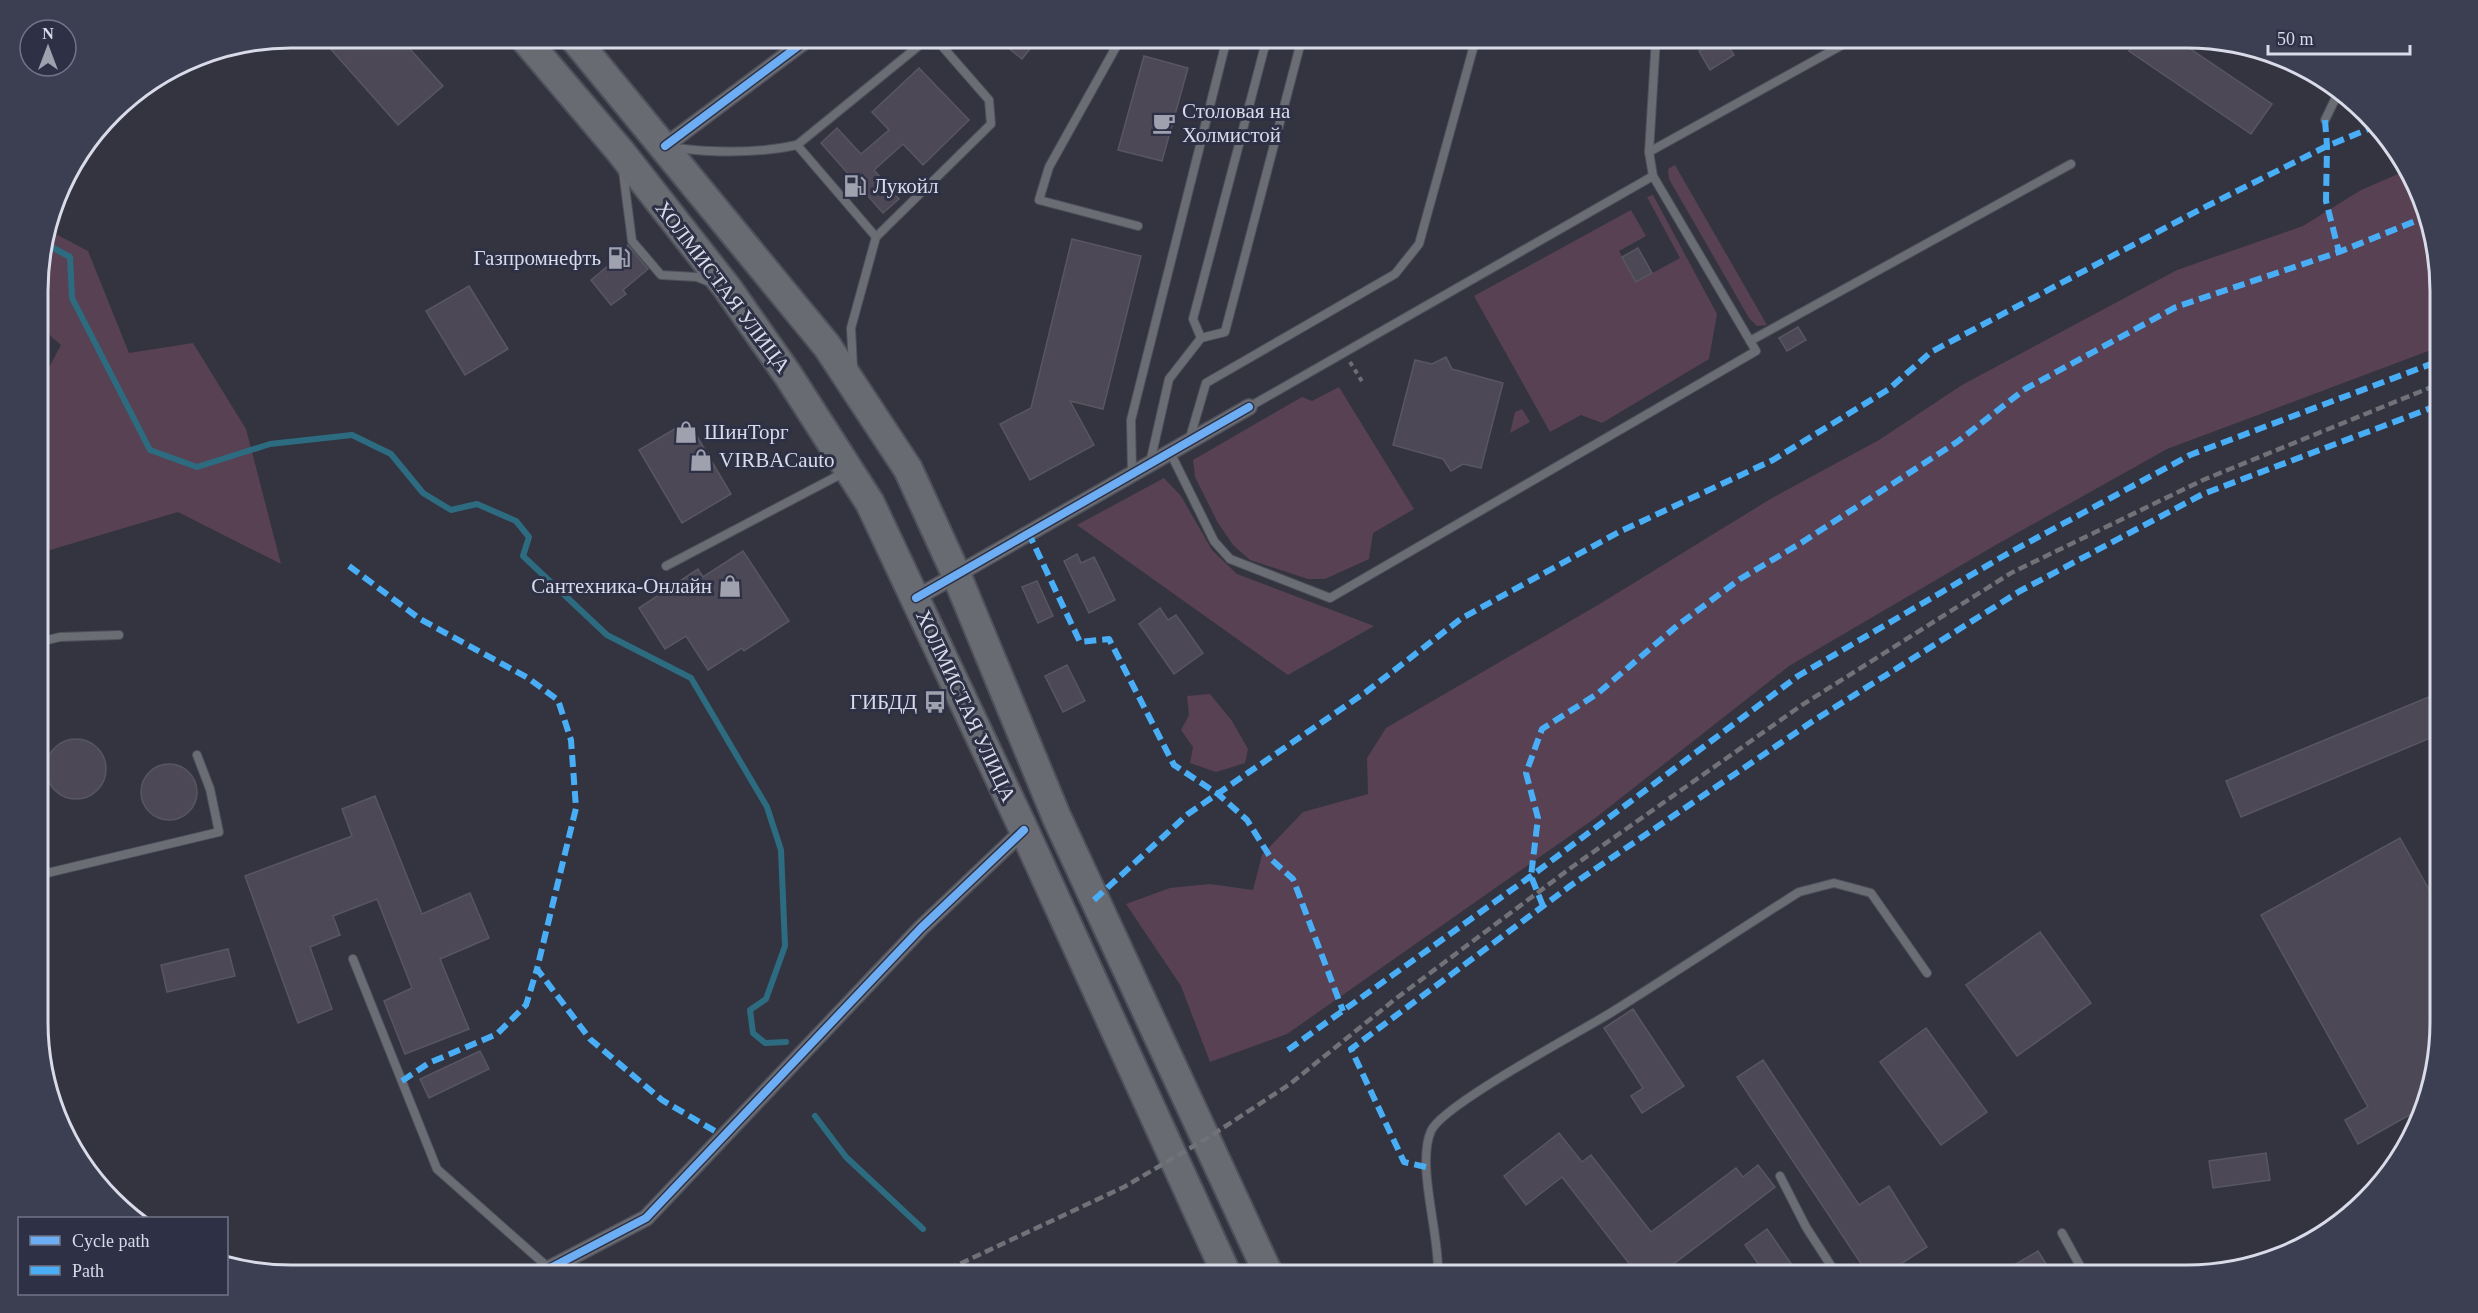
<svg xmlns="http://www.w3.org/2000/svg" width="2478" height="1313" font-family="Georgia,serif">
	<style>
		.green { fill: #584152 }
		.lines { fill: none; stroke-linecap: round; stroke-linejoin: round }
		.stream { stroke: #2d6c80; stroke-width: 6 }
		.building { fill: #4c4856; stroke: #585660; stroke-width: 1.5 }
		.lane-casing { stroke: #4e505a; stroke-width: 10 }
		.street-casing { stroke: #4e505a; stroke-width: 18 }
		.highway-casing { stroke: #4e505a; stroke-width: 32 }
		.path { stroke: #6c6e74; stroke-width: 4; stroke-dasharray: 4.5 4.5; stroke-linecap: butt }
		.lane { stroke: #6a6d73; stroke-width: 8 }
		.street { stroke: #6a6d73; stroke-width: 15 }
		.highway { stroke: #696b73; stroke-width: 28 }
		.rail { stroke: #707278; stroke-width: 4.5; stroke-dasharray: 9 4.5; stroke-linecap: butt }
		.quiet { stroke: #49aef6; stroke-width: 6; stroke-dasharray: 12 6; stroke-linecap: butt }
		.cycleway-casing { stroke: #2e3045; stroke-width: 11 }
		.cycleway { stroke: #6dadf4; stroke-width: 8 }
		.labels { text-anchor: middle; stroke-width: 6; stroke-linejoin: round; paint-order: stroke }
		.poi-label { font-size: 21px; fill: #d9dbe9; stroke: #2e3045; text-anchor: start }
		.street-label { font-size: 21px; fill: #d9dbe9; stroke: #2e3045 }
		.rim { fill: none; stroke: #d9dbe9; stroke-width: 3 }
	</style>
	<rect width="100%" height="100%" fill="#333440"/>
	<g class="green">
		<path d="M 1675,165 L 1767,325 L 1757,326 L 1749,318 L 1669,179 L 1668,169 Z"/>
		<path d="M 2405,171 L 2438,259 L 2439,347 L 2167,449 L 1994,546 L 1789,666 L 1594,819 L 1287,1034 L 1210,1062 L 1181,986 L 1126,904 L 1170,888 L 1210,884 L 1253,890 L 1262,855 L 1303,812 L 1368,794 L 1367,758 L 1386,728 L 1598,605 L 1772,498 L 1879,440 L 1962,385 L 2177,270 L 2303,226 L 2361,190 Z"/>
		<path d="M 1653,195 L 1717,314 L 1709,359 L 1602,423 L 1581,415 L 1550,432 L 1474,296 L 1631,210 L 1646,236 L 1619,251 L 1636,282 L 1680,258 L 1647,197 Z"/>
		<path d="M 50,231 L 88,251 L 129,353 L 193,343 L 246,429 L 281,564 L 178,512 L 40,553 L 38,388 L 61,345 L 38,325 L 38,274 Z"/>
		<path d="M 1339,387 L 1414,509 L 1373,533 L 1369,559 L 1325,579 L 1308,579 L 1250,560 L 1233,545 L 1218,523 L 1195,477 L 1193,460 L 1302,397 L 1312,401 Z"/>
		<path d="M 1522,409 L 1530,422 L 1510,433 L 1515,412 Z"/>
		<path d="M 1164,478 L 1181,496 L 1212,550 L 1237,574 L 1374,626 L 1288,675 L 1077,525 Z"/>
		<path d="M 1210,694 L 1232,721 L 1248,749 L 1245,763 L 1216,772 L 1190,763 L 1193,747 L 1181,730 L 1189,715 L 1187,696 Z"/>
	</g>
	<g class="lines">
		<g class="stream">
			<path d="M 46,244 L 70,257 L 72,298 L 150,450 L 197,467 L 270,444 L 352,435 L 391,454 L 423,493 L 451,510 L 477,504 L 516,521 L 529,537 L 523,556 L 607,635 L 691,678 L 767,807 L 781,850 L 785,946 L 766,999 L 750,1010 L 753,1033 L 765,1043 L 786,1042"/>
			<path d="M 815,1116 L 846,1157 L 923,1229"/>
		</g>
	</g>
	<g class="building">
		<path d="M 321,38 L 400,38 L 443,86 L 398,125 Z"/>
		<path d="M 996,38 L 1026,38 L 1034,44 L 1022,59 Z"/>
		<path d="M 1723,38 L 1734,55 L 1710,70 L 1699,51 Z"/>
		<path d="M 2138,38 L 2174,38 L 2272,104 L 2251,134 L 2129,51 Z"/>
		<path d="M 1144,56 L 1188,68 L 1162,161 L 1118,150 Z"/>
		<path d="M 919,68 L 969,120 L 923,165 L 903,144 L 874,170 L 899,199 L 883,213 L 821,143 L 837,128 L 861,154 L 889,130 L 872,112 Z"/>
		<path d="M 1072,239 L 1141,256 L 1103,409 L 1070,401 L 1094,445 L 1030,480 L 1000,424 L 1031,408 Z"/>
		<path d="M 628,245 L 648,269 L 623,290 L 626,294 L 611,305 L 591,280 L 620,256 L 618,254 Z"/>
		<path d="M 1638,248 L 1652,273 L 1636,282 L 1622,257 Z"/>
		<path d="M 469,286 L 508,349 L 465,375 L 426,311 Z"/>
		<path d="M 1798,327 L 1806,340 L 1787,351 L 1779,338 Z"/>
		<path d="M 1446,357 L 1452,369 L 1503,383 L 1481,468 L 1463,464 L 1451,471 L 1443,459 L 1393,445 L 1415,360 L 1432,364 Z"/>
		<path d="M 688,421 L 731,494 L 682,523 L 639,450 Z"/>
		<path d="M 743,551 L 789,621 L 744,651 L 742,648 L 708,670 L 686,636 L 665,649 L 639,608 L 698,569 L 703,577 Z"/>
		<path d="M 1077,554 L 1081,563 L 1094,557 L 1115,600 L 1089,613 L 1064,561 Z"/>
		<path d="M 1037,581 L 1053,616 L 1038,623 L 1022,587 Z"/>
		<path d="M 1160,608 L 1168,620 L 1176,615 L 1203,653 L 1174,674 L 1139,624 Z"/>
		<path d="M 1067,665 L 1085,701 L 1063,712 L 1045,676 Z"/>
		<path d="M 2436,694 L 2440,704 L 2440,734 L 2241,817 L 2226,781 Z"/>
		<circle cx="76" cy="769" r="30"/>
		<circle cx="169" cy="792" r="28"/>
		<path d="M 375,796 L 422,914 L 470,893 L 489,938 L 440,959 L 469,1029 L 405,1054 L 384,1001 L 412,988 L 377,899 L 333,916 L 340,935 L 310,947 L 332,1009 L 298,1023 L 245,876 L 352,836 L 342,809 Z"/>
		<path d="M 2400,838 L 2440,909 L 2440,1022 L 2420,1109 L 2358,1144 L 2345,1120 L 2368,1107 L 2261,915 Z"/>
		<path d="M 2040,932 L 2091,1003 L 2017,1056 L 1966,985 Z"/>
		<path d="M 228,949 L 235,976 L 167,992 L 161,965 Z"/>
		<path d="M 1633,1009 L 1684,1086 L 1642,1113 L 1631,1096 L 1643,1088 L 1604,1028 Z"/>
		<path d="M 1926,1028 L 1987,1112 L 1941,1145 L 1880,1062 Z"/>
		<path d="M 480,1051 L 489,1069 L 429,1098 L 420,1079 Z"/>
		<path d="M 1763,1060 L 1859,1205 L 1889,1186 L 1927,1247 L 1896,1267 L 1901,1275 L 1847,1275 L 1862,1265 L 1737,1077 Z"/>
		<path d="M 1559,1133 L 1582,1162 L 1591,1155 L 1651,1232 L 1736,1168 L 1743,1177 L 1758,1165 L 1775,1187 L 1659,1275 L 1638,1275 L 1562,1177 L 1526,1205 L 1504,1176 Z"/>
		<path d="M 2266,1153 L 2270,1180 L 2213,1188 L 2209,1161 Z"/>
		<path d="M 1767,1229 L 1799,1275 L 1766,1275 L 1745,1245 Z"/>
		<path d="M 2038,1251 L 2053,1275 L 1997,1275 Z"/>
	</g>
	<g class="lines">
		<g class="lane-casing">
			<g id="lane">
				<path d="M 1121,38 L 1049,167 L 1039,200 L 1138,226"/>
				<path d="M 2325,120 L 2339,91"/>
				<path d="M 797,145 L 921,44 L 941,45 L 989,100 L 991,124 L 876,237"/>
				<path d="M 675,148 C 716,153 756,154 797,145 L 876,237 L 851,328 L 853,368"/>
				<path d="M 1649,152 L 1855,38"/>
				<path d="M 623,171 L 632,241 L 661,275 L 697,277 L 712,283"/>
				<path d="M 1201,338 L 1225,332 L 1302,38"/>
				<path d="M 1750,341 L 2071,164"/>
				<path d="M 1249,407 L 1653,176"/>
				<path d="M 1189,441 L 1206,383 L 1395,274 L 1419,244 L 1476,38"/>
				<path d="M 1170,452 L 1214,541 L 1230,559 L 1330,598 L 1756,351 L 1653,176 L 1649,152 L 1656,38"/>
				<path d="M 1150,463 L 1169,379 L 1201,338 L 1193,319 L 1267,38"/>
				<path d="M 1132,472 L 1131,420 L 1227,38"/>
				<path d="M 666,566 L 845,472"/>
				<path d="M 39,642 L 60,637 L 119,635"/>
				<path d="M 39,875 L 219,832 L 210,789 L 197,755"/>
				<path d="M 353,959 L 437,1169 L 550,1269"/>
				<path d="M 1780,1176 L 1806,1227 L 1837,1275"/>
				<path d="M 2062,1233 L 2085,1275"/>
				<path d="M 1438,1275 C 1440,1235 1416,1165 1431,1131 C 1442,1105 1580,1032 1612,1012 C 1674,973 1736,932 1799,892 L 1834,883 L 1871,893 L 1927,973"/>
			</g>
		</g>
		<g class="street-casing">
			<g id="street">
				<path d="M 665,146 L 809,38"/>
				<path d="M 916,598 L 1249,407"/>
				<path d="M 537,1275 L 646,1218 L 921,928 L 1024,830"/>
			</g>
		</g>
		<g class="highway-casing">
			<g id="highway">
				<path d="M 524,38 L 620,151 L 728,289 L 788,375 L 870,503 L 1024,830 L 1227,1275"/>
				<path d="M 574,38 L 827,346 L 908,469 L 956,574 L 1057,818 L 1269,1275"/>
			</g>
		</g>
		<path class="path" d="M 1350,362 L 1363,383"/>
		<use href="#lane" class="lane"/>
		<use href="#street" class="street"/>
		<use href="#highway" class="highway"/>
		<path class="rail" d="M 936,1275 L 1124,1187 L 1209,1137 L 1290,1084 L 1394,1000 L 1572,867 L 1802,705 L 2011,573 L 2203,480 L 2439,384"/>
		<g class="quiet">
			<path d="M 2325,120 L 2327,146 L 2326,201 L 2339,252"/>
			<path d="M 1028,532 L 1080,642 L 1109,639 L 1174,765 L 1218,794 L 1247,820 L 1272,860 L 1293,879 L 1343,1011"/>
			<path d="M 349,566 L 420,619 L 528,678 L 558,700 L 571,740 L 576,808 L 537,969 L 590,1039 L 662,1100 L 725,1137"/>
			<path d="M 1094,900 L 1188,814 L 1366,692 L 1462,618 L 1619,532 L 1773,460 L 1889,389 L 1931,352 L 2199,210 L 2327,146 L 2376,126"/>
			<path d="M 1543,906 L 1531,876 L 1538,818 L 1526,773 L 1542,729 L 1597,694 L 1678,625 L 1740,579 L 1801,543 L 1957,442 L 2025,389 L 2176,307 L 2339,252 L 2423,218"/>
			<path d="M 1288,1050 L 1531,876 L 1798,676 L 2007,554 L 2190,455 L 2439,361"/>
			<path d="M 402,1081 L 429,1063 L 497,1034 L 526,1005 L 537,969"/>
			<path d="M 1426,1167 L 1404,1162 L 1351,1049 L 1570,886 L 1813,721 L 2020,591 L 2203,494 L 2439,405"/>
		</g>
		<g class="cycleway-casing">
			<g id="cycleway">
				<path d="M 665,146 L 809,38"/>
				<path d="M 916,598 L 1249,407"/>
				<path d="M 537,1275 L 646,1218 L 921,928 L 1024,830"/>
			</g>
		</g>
		<use href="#cycleway" class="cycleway"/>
	</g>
	<defs>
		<g id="cafe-bare" transform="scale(1.8)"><path d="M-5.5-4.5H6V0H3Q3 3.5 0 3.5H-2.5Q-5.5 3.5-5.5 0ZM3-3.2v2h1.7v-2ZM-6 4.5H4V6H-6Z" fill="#9fa1ae" stroke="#2e3045" stroke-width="2.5" paint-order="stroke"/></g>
		<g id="fuel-bare" transform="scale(1.8)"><path d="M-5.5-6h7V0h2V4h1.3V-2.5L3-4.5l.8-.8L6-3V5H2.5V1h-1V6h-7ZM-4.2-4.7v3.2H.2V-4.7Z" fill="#9fa1ae" stroke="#2e3045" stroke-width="2.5" paint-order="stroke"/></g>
		<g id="shop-bare" transform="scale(1.8)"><path d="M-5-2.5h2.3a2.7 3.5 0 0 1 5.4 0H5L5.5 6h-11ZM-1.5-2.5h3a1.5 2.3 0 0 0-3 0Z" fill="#9fa1ae" stroke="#2e3045" stroke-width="2.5" paint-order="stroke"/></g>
		<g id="bus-bare" transform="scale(1.8)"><path d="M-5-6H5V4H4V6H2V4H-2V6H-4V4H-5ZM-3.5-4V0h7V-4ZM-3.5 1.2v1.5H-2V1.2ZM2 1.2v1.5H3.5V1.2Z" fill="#9fa1ae" stroke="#2e3045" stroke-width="2.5" paint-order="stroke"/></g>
	</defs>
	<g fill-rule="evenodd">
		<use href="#cafe-bare" x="1164" y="123"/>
		<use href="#fuel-bare" x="855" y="186"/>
		<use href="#fuel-bare" x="619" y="258"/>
		<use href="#shop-bare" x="686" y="432"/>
		<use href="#shop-bare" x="701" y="460"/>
		<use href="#shop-bare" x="730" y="586"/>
		<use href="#bus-bare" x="935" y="702"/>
	</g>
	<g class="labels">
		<g class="poi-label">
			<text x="1182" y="118">Столовая на<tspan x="1182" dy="24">Холмистой</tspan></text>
			<text x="873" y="193">Лукойл</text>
			<text x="601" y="265" text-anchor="end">Газпромнефть</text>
			<text x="704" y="439">ШинТорг</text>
			<text x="719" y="467">VIRBACauto</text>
			<text x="712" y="593" text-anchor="end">Сантехника-Онлайн</text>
			<text x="917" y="709" text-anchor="end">ГИБДД</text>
		</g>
		<g class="street-label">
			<text transform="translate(723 287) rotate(53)" y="7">ХОЛМИСТАЯ УЛИЦА</text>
			<text transform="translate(966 706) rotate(65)" y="7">ХОЛМИСТАЯ УЛИЦА</text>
		</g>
	</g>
	<path d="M0 0H2478V1313H0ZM291 48H2187A243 243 0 0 1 2430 291V1022A243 243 0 0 1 2187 1265H291A243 243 0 0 1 48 1022V291A243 243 0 0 1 291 48Z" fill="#3c3e52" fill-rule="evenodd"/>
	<path class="rim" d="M291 48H2187A243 243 0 0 1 2430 291V1022A243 243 0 0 1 2187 1265H291A243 243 0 0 1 48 1022V291A243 243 0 0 1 291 48Z"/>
	<rect x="18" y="1217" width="210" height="78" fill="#2e3045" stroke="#727487" stroke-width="1.5"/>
	<rect x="30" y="1236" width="30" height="9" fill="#6dadf4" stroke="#727487" stroke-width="1.5"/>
	<text x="72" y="1247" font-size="18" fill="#d9dbe9">Cycle path</text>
	<rect x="30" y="1266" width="30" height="9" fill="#49aef6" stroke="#727487" stroke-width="1.5"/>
	<text x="72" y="1277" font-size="18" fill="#d9dbe9">Path</text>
	<g transform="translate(48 48)"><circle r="28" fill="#2e3045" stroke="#727487" stroke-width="1.5"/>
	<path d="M0-4.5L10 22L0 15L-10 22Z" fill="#9fa1ae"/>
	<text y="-9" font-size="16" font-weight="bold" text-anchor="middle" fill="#d9dbe9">N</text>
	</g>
	<path d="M2268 45v9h142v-9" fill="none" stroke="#d9dbe9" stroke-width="3"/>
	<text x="2277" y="45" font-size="18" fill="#d9dbe9" stroke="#2e3045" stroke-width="4.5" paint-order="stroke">50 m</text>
</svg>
